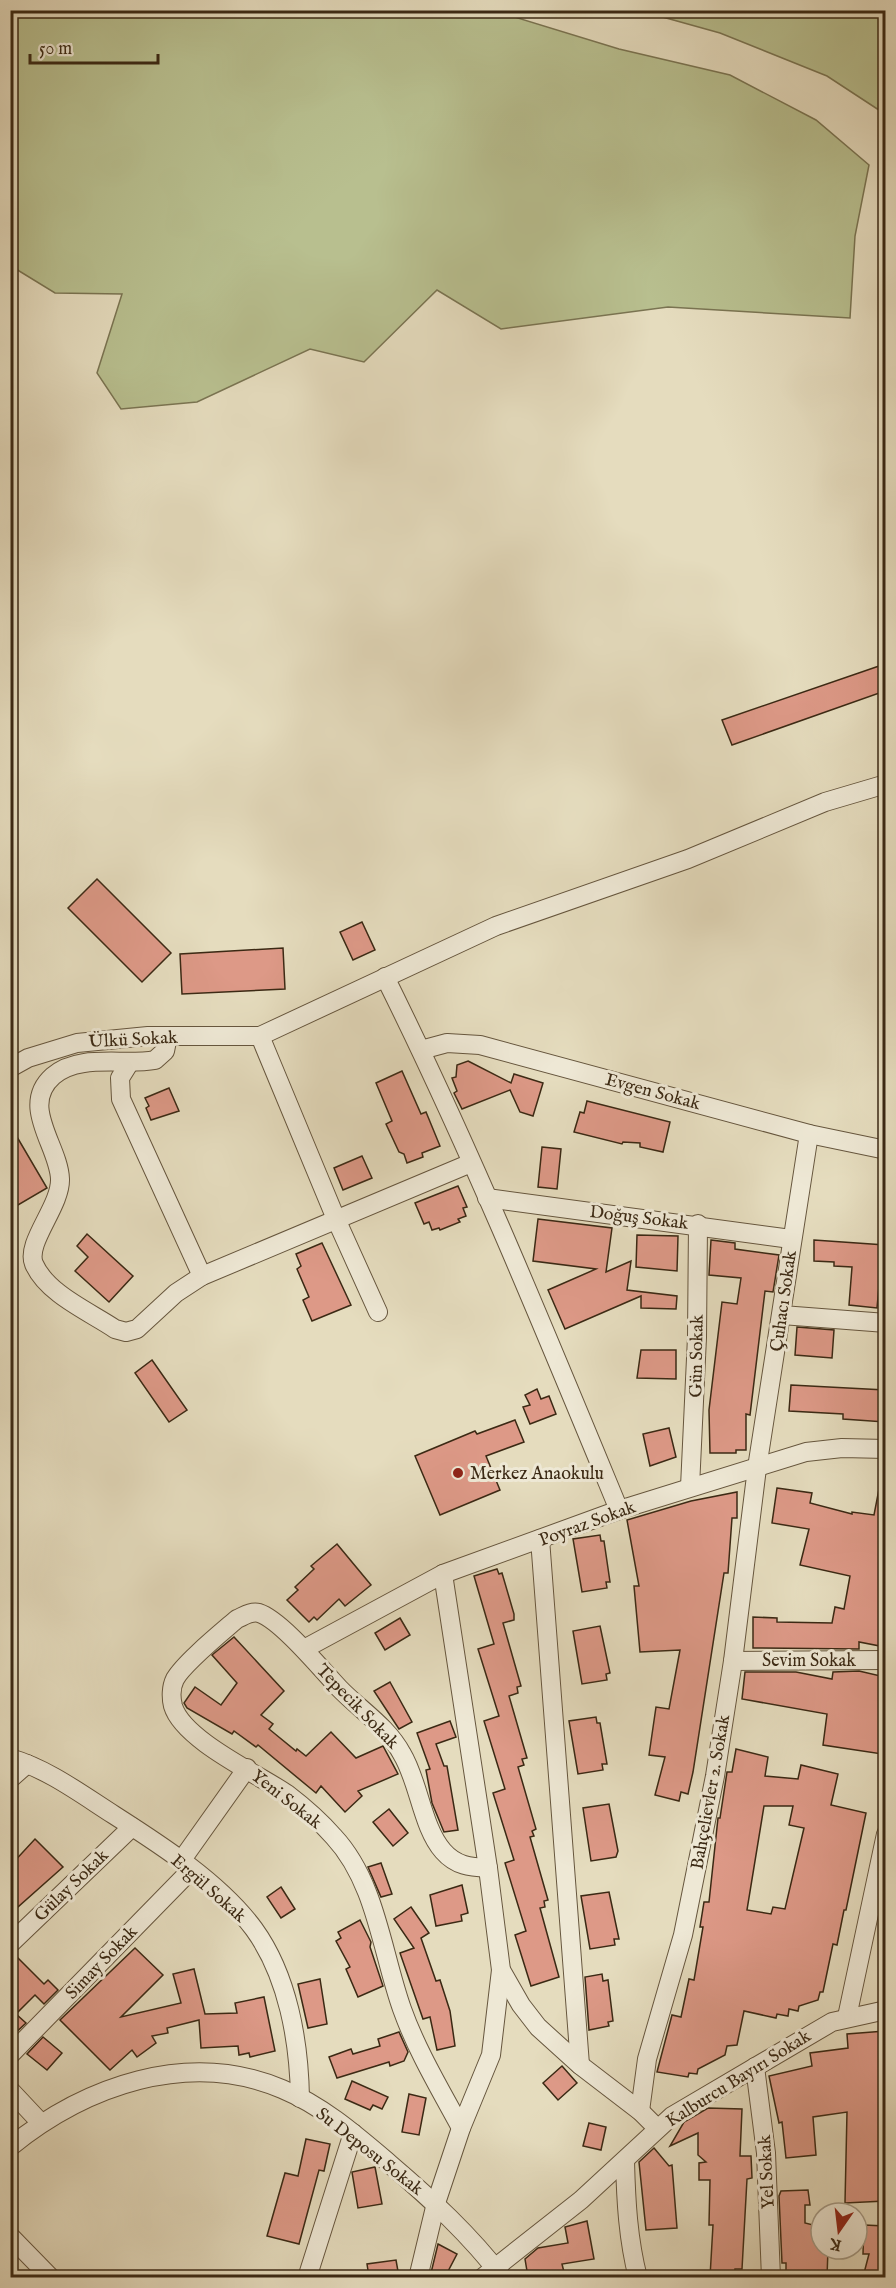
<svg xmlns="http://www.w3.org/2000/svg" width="896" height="2288" font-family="'IM FELL English',serif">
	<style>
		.green { fill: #b8bf8f; stroke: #7a7452; stroke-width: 1.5 }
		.building { fill: #dd9987; stroke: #3b2914; stroke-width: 1.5; fill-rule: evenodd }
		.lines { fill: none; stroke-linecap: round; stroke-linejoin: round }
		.minor-casing { stroke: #66563e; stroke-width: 20 }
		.minor { stroke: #eee8d5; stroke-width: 18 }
		.poi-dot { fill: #8f2418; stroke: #eee8d5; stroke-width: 2 }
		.labels { text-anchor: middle; stroke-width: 6; stroke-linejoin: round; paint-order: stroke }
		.street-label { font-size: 18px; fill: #3b2914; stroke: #eee8d5 }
		.poi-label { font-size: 18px; fill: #3b2914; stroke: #eee8d5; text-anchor: start }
	</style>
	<rect width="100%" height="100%" fill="#e5dcbe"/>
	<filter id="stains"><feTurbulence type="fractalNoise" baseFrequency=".00333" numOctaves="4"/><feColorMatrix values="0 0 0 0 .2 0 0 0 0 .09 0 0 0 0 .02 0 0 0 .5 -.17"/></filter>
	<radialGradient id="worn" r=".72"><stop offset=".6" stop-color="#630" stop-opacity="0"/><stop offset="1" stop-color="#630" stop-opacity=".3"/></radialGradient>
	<g class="green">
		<path d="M 11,10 L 495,11 L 619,49 L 730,75 L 816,120 L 869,165 L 855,236 L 850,318 L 668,307 L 501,329 L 437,290 L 364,362 L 310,349 L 197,402 L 121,409 L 97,373 L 122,294 L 55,293 L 11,266 Z"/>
		<path d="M 641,11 L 885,11 L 885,114 L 827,76 L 720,33 Z"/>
	</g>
	<g class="building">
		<path d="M 882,665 L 885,673 L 885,691 L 732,745 L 722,720 Z"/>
		<path d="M 97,879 L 171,953 L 142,982 L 68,908 Z"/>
		<path d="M 362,922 L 375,950 L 353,960 L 340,932 Z"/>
		<path d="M 283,948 L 285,989 L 182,994 L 180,954 Z"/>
		<path d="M 468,1061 L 511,1083 L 514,1074 L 543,1083 L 533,1116 L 520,1112 L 510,1090 L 462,1109 L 454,1093 L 457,1091 L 452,1078 L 456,1077 L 457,1065 Z"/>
		<path d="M 402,1071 L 421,1114 L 426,1112 L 440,1146 L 422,1153 L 423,1157 L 407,1163 L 404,1154 L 399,1152 L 386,1124 L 392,1121 L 376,1083 Z"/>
		<path d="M 169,1088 L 179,1111 L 151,1120 L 146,1108 L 149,1106 L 145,1098 Z"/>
		<path d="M 587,1101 L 670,1122 L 663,1152 L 640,1147 L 640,1143 L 623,1142 L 622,1144 L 574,1132 L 580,1112 L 584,1113 Z"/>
		<path d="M 10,1125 L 47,1188 L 18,1205 L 10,1193 Z"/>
		<path d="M 542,1147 L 561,1149 L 557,1189 L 538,1187 Z"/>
		<path d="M 362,1156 L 372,1178 L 343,1190 L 334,1168 Z"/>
		<path d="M 458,1186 L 467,1207 L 463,1208 L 466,1216 L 458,1219 L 460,1222 L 440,1230 L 439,1228 L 432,1230 L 429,1222 L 424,1224 L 415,1203 Z"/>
		<path d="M 538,1219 L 612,1228 L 606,1272 L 631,1261 L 627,1290 L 677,1296 L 676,1309 L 641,1308 L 641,1296 L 565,1329 L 548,1290 L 596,1269 L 533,1261 Z"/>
		<path d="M 87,1234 L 133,1276 L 109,1302 L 75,1271 L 88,1257 L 77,1246 Z"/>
		<path d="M 637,1235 L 678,1236 L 677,1271 L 636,1267 Z"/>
		<path d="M 711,1240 L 735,1243 L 735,1249 L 779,1255 L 773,1292 L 765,1291 L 750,1415 L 746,1414 L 746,1450 L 736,1450 L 736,1453 L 710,1453 L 709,1410 L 722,1302 L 737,1304 L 741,1278 L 709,1275 Z"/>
		<path d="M 814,1240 L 885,1245 L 885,1264 L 881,1264 L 877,1308 L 849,1305 L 852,1267 L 834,1266 L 834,1262 L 814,1261 Z"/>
		<path d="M 322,1243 L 351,1305 L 312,1321 L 303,1300 L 309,1297 L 297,1269 L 301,1266 L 296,1254 Z"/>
		<path d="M 797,1327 L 834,1330 L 832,1358 L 795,1355 Z"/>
		<path d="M 641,1350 L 676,1350 L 676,1379 L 637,1378 Z"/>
		<path d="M 152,1360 L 187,1410 L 169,1422 L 135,1373 Z"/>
		<path d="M 791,1385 L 885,1390 L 885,1422 L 843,1419 L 843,1414 L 789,1411 Z"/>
		<path d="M 537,1389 L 541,1399 L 549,1396 L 556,1414 L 530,1424 L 523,1407 L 530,1405 L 525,1395 Z"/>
		<path d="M 515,1420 L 524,1442 L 486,1456 L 500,1490 L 440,1515 L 415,1456 L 475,1431 L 477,1434 Z"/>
		<path d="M 669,1428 L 676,1457 L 650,1466 L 643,1434 Z"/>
		<path d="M 777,1488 L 812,1493 L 810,1503 L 852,1514 L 852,1512 L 874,1515 L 879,1489 L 885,1490 L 885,1647 L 859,1642 L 859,1649 L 753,1648 L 753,1617 L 777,1618 L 777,1622 L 832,1623 L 835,1607 L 844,1609 L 850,1576 L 800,1565 L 809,1529 L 772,1523 Z"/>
		<path d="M 737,1492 L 737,1518 L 732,1518 L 728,1573 L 724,1573 L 693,1772 L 688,1794 L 681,1792 L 679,1801 L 655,1795 L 665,1757 L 649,1755 L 656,1707 L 669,1709 L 680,1650 L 640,1652 L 634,1586 L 639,1586 L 627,1520 L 691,1501 Z"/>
		<path d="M 600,1535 L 601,1541 L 604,1541 L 610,1582 L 606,1582 L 607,1588 L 582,1592 L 573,1539 Z"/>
		<path d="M 337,1544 L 371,1585 L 345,1606 L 339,1599 L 317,1620 L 314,1617 L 309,1622 L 287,1600 L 298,1590 L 295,1587 L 314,1569 L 311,1566 Z"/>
		<path d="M 497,1569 L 499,1574 L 502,1573 L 514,1614 L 514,1620 L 503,1623 L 521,1686 L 517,1687 L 518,1693 L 509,1696 L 527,1758 L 522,1759 L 524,1765 L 518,1767 L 536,1829 L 532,1831 L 534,1836 L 530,1837 L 548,1900 L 544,1901 L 545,1907 L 540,1908 L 559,1977 L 531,1986 L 515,1935 L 526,1931 L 505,1863 L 514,1860 L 493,1793 L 505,1789 L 484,1721 L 499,1716 L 478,1649 L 494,1644 L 474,1576 Z"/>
		<path d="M 400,1618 L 410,1635 L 385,1650 L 375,1633 Z"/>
		<path d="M 600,1626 L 610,1673 L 606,1674 L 607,1680 L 582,1684 L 573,1631 Z"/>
		<path d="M 234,1637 L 284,1691 L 261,1715 L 273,1724 L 269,1729 L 296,1751 L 297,1749 L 306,1756 L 331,1732 L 356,1758 L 383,1746 L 398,1774 L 358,1791 L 362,1796 L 345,1812 L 321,1786 L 316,1793 L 258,1745 L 256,1747 L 234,1731 L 232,1734 L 187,1708 L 184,1703 L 195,1687 L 221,1705 L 237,1683 L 212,1655 Z"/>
		<path d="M 859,1671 L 885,1677 L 885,1734 L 882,1754 L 823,1745 L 827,1714 L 742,1699 L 745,1672 L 796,1672 L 832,1679 L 833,1672 Z"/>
		<path d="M 390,1682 L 412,1722 L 399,1729 L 374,1691 Z"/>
		<path d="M 596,1717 L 597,1723 L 600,1723 L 607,1764 L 602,1764 L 603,1770 L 578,1774 L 569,1721 Z"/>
		<path d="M 450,1721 L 456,1737 L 436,1744 L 444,1766 L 447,1766 L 458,1830 L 444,1832 L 432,1803 L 426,1770 L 430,1769 L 417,1733 Z"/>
		<path d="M 736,1749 L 768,1757 L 765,1776 L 798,1779 L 801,1765 L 838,1774 L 831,1805 L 866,1813 L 846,1910 L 844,1910 L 837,1945 L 833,1944 L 823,1992 L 820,1992 L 818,2000 L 799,2006 L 798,2011 L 789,2009 L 788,2016 L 777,2014 L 776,2018 L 744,2011 L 737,2045 L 727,2046 L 725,2055 L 698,2069 L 697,2074 L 689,2073 L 688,2077 L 657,2072 L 672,2015 L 681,2017 L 689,1979 L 694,1980 L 703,1927 L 700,1927 L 704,1902 L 709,1902 L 718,1818 L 720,1818 L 727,1772 L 732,1772 ZM 764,1806 L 793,1806 L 789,1825 L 804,1828 L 785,1909 L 773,1907 L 771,1914 L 747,1910 Z"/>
		<path d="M 609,1804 L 618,1851 L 616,1857 L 591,1861 L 583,1808 Z"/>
		<path d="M 389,1809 L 408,1833 L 393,1846 L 373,1822 Z"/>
		<path d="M 35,1839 L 63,1867 L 10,1914 L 10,1866 Z"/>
		<path d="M 381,1863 L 392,1894 L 381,1897 L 368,1867 Z"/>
		<path d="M 462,1885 L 468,1913 L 461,1915 L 462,1921 L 436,1926 L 430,1895 Z"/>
		<path d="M 281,1887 L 295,1909 L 281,1918 L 267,1897 Z"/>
		<path d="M 609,1892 L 619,1939 L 614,1939 L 615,1945 L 590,1949 L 581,1896 Z"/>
		<path d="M 411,1907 L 429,1933 L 421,1938 L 436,1981 L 440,1980 L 450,2011 L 455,2046 L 437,2050 L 430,2017 L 423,2019 L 400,1953 L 414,1948 L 394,1919 Z"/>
		<path d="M 360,1920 L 371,1942 L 370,1947 L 383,1986 L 358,1997 L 346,1969 L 350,1967 L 336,1941 L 341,1938 L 338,1932 Z"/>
		<path d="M 135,1948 L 163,1975 L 121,2017 L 181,2003 L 173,1974 L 194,1969 L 205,2014 L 237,2013 L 235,2003 L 264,1997 L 275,2051 L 250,2057 L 249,2053 L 239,2055 L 238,2046 L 201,2048 L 199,2020 L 167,2028 L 168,2033 L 152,2036 L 156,2043 L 137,2057 L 132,2050 L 110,2070 L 60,2020 Z"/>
		<path d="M 14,1954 L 44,1984 L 48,1980 L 58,1990 L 44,2004 L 35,1995 L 16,2014 L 26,2023 L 10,2038 L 10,1955 Z"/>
		<path d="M 602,1974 L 603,1981 L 608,1980 L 613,2021 L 608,2022 L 609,2026 L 589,2030 L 585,1977 Z"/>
		<path d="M 320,1979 L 327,2024 L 308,2028 L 298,1984 Z"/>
		<path d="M 885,2031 L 885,2201 L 845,2203 L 847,2112 L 813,2117 L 816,2155 L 786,2158 L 782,2122 L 779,2123 L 769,2076 L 812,2066 L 810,2053 L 848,2048 L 847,2034 Z"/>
		<path d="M 399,2032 L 408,2052 L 404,2061 L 390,2066 L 389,2062 L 337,2078 L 329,2057 L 351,2049 L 353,2054 L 380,2046 L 378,2039 Z"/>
		<path d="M 43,2037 L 62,2053 L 47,2070 L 27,2054 Z"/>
		<path d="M 562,2066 L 577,2083 L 558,2100 L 543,2083 Z"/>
		<path d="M 352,2081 L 388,2097 L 382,2109 L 373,2105 L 370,2110 L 345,2099 Z"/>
		<path d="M 409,2094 L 426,2098 L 419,2135 L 402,2132 Z"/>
		<path d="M 708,2108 L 742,2109 L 740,2156 L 751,2156 L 752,2178 L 747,2179 L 742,2269 L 735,2269 L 734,2277 L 710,2277 L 713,2225 L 709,2225 L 710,2180 L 699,2180 L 699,2163 L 706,2162 L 698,2155 L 698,2133 L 670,2146 L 684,2122 Z"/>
		<path d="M 589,2123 L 606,2127 L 601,2150 L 583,2146 Z"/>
		<path d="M 306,2139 L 330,2144 L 324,2171 L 319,2170 L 299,2244 L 267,2236 L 285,2173 L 298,2176 Z"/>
		<path d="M 654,2148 L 669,2166 L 672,2165 L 677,2228 L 646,2230 L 639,2162 Z"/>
		<path d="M 375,2167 L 382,2204 L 358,2208 L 352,2172 Z"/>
		<path d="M 808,2190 L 810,2205 L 805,2205 L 805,2223 L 821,2227 L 821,2249 L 828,2249 L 827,2277 L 786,2277 L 786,2263 L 782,2263 L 779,2196 L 781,2191 Z"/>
		<path d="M 587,2221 L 594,2259 L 562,2264 L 564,2272 L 528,2277 L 525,2259 L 538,2248 L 568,2243 L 565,2227 Z"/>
		<path d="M 864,2225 L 885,2226 L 885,2277 L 863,2277 L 869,2254 L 863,2254 Z"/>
		<path d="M 438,2244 L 457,2254 L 445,2277 L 430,2277 Z"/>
		<path d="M 396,2260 L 399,2277 L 369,2277 L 367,2264 Z"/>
	</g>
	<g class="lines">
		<g class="minor-casing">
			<g id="minor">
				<path d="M 385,977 C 471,1150 545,1331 619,1510"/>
				<path d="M 168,1036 L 165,1051 L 155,1060 C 124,1066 79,1053 53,1076 C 19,1106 59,1146 60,1179 C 61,1206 25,1243 34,1264 C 47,1294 90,1312 115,1329 L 126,1332 L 137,1329 L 176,1293 L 202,1276 L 471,1163"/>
				<path d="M 260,1036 L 336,1219 L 378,1312"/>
				<path d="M 421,1050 L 447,1043 L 480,1045 L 809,1134 L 886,1150"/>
				<path d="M 130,1062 L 120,1078 L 121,1099 L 202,1276"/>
				<path d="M 10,1068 L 28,1058 L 77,1043 L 148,1036 L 260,1036 L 496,926 L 688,859 L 825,802 L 886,784"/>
				<path d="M 487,1198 L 791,1239"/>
				<path d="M 782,1315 L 886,1323"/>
				<path d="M 690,1487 L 697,1337 L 698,1224"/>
				<path d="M 540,1539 L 580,2065"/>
				<path d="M 443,1574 L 488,1868 L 501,1970 L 521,2005 L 538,2027 L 580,2065 L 640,2111 L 657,2128"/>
				<path d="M 304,1649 L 443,1574 L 619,1510 L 806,1452 L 842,1448 L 886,1449"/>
				<path d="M 733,1661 L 886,1660"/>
				<path d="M 10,1758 C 48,1769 81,1794 114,1815 C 161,1845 220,1883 254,1929 C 288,1976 299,2041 300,2098"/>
				<path d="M 10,1779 L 27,1764"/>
				<path d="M 181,1861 L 247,1768"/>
				<path d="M 10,1944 L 132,1827"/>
				<path d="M 847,2017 L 886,1834"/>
				<path d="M 10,2055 L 191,1870"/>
				<path d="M 755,2067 L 766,2153 L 771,2278"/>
				<path d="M 10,2090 L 41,2123"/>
				<path d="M 640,2111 L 647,2059 L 683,1935 L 715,1776 L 733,1661 L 757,1468 L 809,1134"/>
				<path d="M 461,2128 C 440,2089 417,2051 402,2009 C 382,1953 376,1882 334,1837 C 320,1821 304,1807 287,1794 C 258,1774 183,1740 173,1706 C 171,1698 171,1687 175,1679 C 184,1663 222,1632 237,1619 C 244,1616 251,1611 259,1613 C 281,1620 322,1670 339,1688 C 360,1710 387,1726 402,1754 C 419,1782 422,1827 443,1851 C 456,1866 470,1867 488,1868"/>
				<path d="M 10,2147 C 85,2086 188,2049 282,2089 C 323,2106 357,2136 390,2164 C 431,2199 470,2235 503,2278"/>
				<path d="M 625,2161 C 626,2201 628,2239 638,2278"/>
				<path d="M 10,2236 L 51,2278"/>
				<path d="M 307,2278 L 353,2133"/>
				<path d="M 418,2278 L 436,2203 L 461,2128 L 491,2055 L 501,1970"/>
				<path d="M 482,2278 L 581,2200 L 672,2116 L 832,2022 L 886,2010"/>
			</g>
		</g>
		<use href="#minor" class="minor"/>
	</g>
	<circle class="poi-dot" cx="458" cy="1473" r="6"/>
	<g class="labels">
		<g class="street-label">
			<text transform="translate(133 1039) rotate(-3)" y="6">Ülkü Sokak</text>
			<text transform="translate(653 1091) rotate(15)" y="6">Evgen Sokak</text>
			<text transform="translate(639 1217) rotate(7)" y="6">Doğuş Sokak</text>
			<text transform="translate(783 1301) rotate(-82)" y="6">Çuhacı Sokak</text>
			<text transform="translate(696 1356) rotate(-89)" y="6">Gün Sokak</text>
			<text transform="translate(587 1523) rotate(-20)" y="6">Poyraz Sokak</text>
			<text x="809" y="1666">Sevim Sokak</text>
			<text transform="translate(358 1706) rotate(46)" y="6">Tepecik Sokak</text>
			<text transform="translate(710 1792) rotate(-80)" y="6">Bahçelievler 2. Sokak</text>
			<text transform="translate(287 1799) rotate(38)" y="6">Yeni Sokak</text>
			<text transform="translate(71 1885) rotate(-44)" y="6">Gülay Sokak</text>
			<text transform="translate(209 1888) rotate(41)" y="6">Ergül Sokak</text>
			<text transform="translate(101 1962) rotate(-46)" y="6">Simay Sokak</text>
			<text transform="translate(738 2078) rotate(-32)" y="6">Kalburcu Bayırı Sokak</text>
			<text transform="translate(370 2151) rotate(38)" y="6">Su Deposu Sokak</text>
			<text transform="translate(766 2172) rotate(-93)" y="6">Yel Sokak</text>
		</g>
		<g class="poi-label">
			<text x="470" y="1479">Merkez Anaokulu</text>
		</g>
	</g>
	<rect width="896" height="2288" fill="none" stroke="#e5dcbe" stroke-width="36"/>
	<rect x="12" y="12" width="872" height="2264" fill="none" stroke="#3b2914" stroke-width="3"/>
	<rect x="18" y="18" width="860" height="2252" fill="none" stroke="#3b2914" stroke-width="1.5"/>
	<g transform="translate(839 2231) rotate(194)"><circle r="28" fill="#eee8d5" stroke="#a69c88" stroke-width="1.5"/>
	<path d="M0-4.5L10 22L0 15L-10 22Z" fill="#8f2418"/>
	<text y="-9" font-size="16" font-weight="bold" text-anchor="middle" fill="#3b2914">K</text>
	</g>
	<path d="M30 54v9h128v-9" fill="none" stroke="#3b2914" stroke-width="3"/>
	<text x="39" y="54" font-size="18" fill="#3b2914" stroke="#eee8d5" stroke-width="4.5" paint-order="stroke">50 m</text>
	<rect width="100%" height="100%" filter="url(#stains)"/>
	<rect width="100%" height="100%" fill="url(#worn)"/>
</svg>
